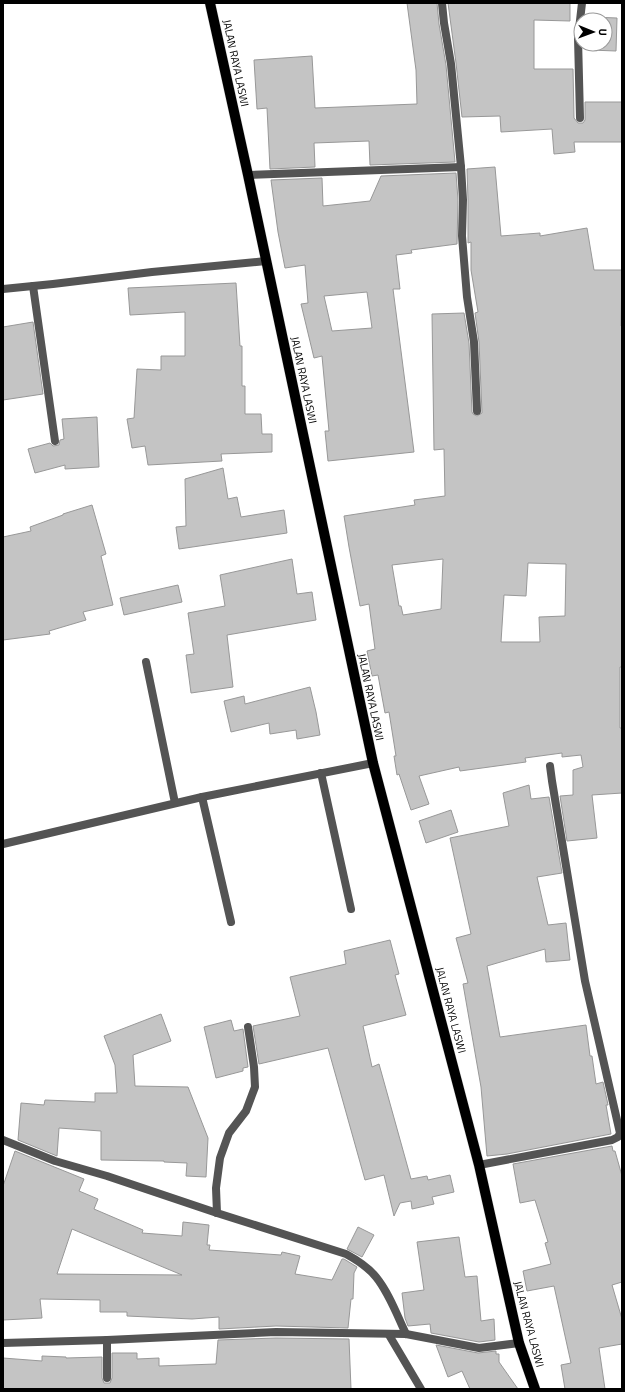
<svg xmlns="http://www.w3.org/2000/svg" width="625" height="1392" font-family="'Titillium Web',sans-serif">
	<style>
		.building { fill: #c4c4c4; stroke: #989898; fill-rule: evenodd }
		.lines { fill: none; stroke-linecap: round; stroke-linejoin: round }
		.primary-casing { stroke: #dbdbdb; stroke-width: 11 }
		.minor { stroke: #545454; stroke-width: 8 }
		.primary { stroke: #000; stroke-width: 10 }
		.labels { text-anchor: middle; stroke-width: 3; stroke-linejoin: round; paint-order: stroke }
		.street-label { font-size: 11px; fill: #000; stroke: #fff }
	</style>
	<rect width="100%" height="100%" fill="#fff"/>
	<g class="building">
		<path d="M 407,3 L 437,3 L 439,24 L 446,65 L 455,162 L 370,165 L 369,141 L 314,143 L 315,167 L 270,169 L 267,108 L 257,109 L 254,60 L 312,56 L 315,108 L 417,104 L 416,70 Z"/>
		<path d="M 448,3 L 570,3 L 570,21 L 534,20 L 534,69 L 573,69 L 574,118 L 578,123 L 583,123 L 585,120 L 585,102 L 622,102 L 622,142 L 574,142 L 575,152 L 554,154 L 552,129 L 501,132 L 500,116 L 462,117 L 456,63 Z"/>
		<path d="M 591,17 L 617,18 L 616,51 L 590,50 L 590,44 L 605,44 L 605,20 L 591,20 Z"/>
		<path d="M 495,167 L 501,236 L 540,233 L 540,236 L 587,228 L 594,270 L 622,270 L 621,326 L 622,326 L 622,667 L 620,667 L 620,728 L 622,728 L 622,793 L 592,795 L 597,838 L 567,841 L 560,796 L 573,795 L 573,770 L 583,767 L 581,755 L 562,757 L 562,753 L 525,758 L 526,762 L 460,771 L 459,767 L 419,776 L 429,804 L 411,810 L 399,774 L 397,775 L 394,756 L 396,756 L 389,712 L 385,713 L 378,675 L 372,676 L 367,651 L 375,649 L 369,604 L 360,606 L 349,547 L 344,516 L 415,505 L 414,500 L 445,496 L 444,449 L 434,450 L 432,314 L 464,313 L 469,343 L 472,412 L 473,414 L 477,416 L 482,413 L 479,342 L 475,313 L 478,312 L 471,270 L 471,242 L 468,243 L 468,200 L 467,169 ZM 443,559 L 441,609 L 403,615 L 401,606 L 399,606 L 392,565 ZM 528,563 L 566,564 L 565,616 L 539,617 L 540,642 L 501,642 L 504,595 L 526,596 Z"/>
		<path d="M 456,173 L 458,200 L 457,244 L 411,250 L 412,253 L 396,255 L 400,289 L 393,289 L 414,452 L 328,461 L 325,431 L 329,431 L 322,356 L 314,358 L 301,304 L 308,303 L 305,265 L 285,268 L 278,232 L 271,180 L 322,178 L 323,206 L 370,201 L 381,176 ZM 367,292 L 372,328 L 332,331 L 324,296 Z"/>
		<path d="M 236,283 L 240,346 L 242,346 L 242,386 L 245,386 L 245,414 L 261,414 L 262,434 L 272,434 L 272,452 L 221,454 L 222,461 L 148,465 L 145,446 L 132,448 L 127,419 L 134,418 L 137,369 L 161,370 L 161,356 L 185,356 L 185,312 L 130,315 L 128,288 Z"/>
		<path d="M 33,322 L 43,394 L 3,400 L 3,327 Z"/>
		<path d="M 97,417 L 99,467 L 65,469 L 65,465 L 35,473 L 28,449 L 50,443 L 53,446 L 59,445 L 60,440 L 64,439 L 62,419 Z"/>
		<path d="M 223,468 L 228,499 L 237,497 L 241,517 L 284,510 L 287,533 L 179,549 L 176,527 L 186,526 L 185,479 Z"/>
		<path d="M 92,505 L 106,554 L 101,556 L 113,605 L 83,612 L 86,620 L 49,631 L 50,634 L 3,640 L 3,537 L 31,531 L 30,527 L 63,515 L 63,514 Z"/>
		<path d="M 292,559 L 297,594 L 312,592 L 316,620 L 227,635 L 233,687 L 191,693 L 186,655 L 194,654 L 188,613 L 225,606 L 220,575 Z"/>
		<path d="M 178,585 L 182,602 L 124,615 L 120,598 Z"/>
		<path d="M 310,687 L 316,712 L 320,735 L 297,739 L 296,730 L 270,734 L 269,723 L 231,732 L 224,701 L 244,696 L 245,704 Z"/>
		<path d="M 529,785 L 531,799 L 549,797 L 562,873 L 537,877 L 548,925 L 566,923 L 570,960 L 546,962 L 545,949 L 487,966 L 500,1037 L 586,1025 L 590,1056 L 592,1056 L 596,1084 L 603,1082 L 607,1100 L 608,1105 L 606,1105 L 611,1134 L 507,1154 L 487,1156 L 481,1087 L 463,984 L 468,983 L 456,938 L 471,934 L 450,838 L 509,826 L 503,793 Z"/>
		<path d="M 451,810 L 458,832 L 426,843 L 419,821 Z"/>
		<path d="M 390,940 L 399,974 L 395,975 L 406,1015 L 363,1026 L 372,1067 L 379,1064 L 411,1179 L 427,1176 L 428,1180 L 450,1175 L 454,1192 L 432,1197 L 434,1204 L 412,1209 L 411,1201 L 400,1203 L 394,1216 L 384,1175 L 365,1180 L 328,1048 L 259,1064 L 253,1026 L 300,1016 L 290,977 L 346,964 L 344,951 Z"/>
		<path d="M 161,1014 L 171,1041 L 133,1055 L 135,1086 L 188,1087 L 208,1138 L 206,1177 L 186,1176 L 187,1163 L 164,1162 L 164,1161 L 101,1160 L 101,1131 L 59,1128 L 57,1156 L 18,1140 L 21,1103 L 44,1105 L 45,1100 L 95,1102 L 95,1093 L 117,1093 L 115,1065 L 104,1036 Z"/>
		<path d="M 231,1020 L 234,1031 L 243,1029 L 248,1067 L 243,1068 L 243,1071 L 216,1078 L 204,1027 Z"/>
		<path d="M 612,1146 L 613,1151 L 615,1151 L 622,1176 L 622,1282 L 612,1285 L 622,1319 L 622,1344 L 599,1348 L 605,1389 L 565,1389 L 561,1365 L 571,1363 L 554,1286 L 527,1291 L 523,1271 L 551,1264 L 545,1243 L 548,1242 L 535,1200 L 520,1203 L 513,1164 Z"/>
		<path d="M 15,1151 L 84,1179 L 79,1191 L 98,1199 L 94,1209 L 143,1230 L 142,1233 L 182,1236 L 183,1222 L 209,1225 L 207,1245 L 210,1245 L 209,1250 L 281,1255 L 282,1252 L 300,1256 L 295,1274 L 332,1280 L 342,1259 L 344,1259 L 357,1267 L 354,1273 L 353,1299 L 351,1299 L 348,1328 L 276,1326 L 219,1329 L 219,1317 L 192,1319 L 127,1316 L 127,1312 L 100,1312 L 100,1300 L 40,1299 L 42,1318 L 3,1320 L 3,1186 ZM 72,1229 L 182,1275 L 57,1274 Z"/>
		<path d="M 358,1227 L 374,1235 L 362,1257 L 347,1249 Z"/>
		<path d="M 459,1237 L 465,1277 L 477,1276 L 481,1321 L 494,1319 L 495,1340 L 479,1342 L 431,1333 L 430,1324 L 408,1326 L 405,1318 L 402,1293 L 424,1290 L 417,1242 Z"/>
		<path d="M 276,1338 L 349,1339 L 351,1389 L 3,1389 L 3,1358 L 42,1361 L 42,1356 L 66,1357 L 66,1358 L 102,1357 L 102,1378 L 104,1383 L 110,1383 L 112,1378 L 112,1353 L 137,1353 L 137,1359 L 159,1358 L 159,1366 L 216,1364 L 218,1340 Z"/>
		<path d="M 436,1345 L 478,1353 L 496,1351 L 496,1354 L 499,1354 L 499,1362 L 518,1389 L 470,1389 L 462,1371 L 448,1377 Z"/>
	</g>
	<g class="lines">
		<g class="primary-casing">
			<path id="primary" d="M 210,3 L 248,175 L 373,763 L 479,1165 L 519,1343 L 535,1389"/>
		</g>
		<g class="minor">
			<path d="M 442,3 L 444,23 L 451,64 L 461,167 L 463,200 L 462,236 L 467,297 L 474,342 L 477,411"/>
			<path d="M 580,118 L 578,38 L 582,3"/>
			<path d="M 248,175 L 461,167"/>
			<path d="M 33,286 L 55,441"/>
			<path d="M 3,289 L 53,284 L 152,272 L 266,261"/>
			<path d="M 146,662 L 175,803"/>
			<path d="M 321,773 L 351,909"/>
			<path d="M 202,797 L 373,763"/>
			<path d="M 3,844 L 202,797 L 231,922"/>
			<path d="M 3,1140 L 55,1161 L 107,1176 L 217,1213 L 346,1254 C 357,1260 368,1267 376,1277 C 389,1293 397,1315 406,1334"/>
			<path d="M 479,1165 L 612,1140 L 618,1137 L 620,1133 L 585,981 L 552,781 L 550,766"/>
			<path d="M 217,1213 L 216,1188 L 220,1158 L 229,1133 L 246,1111 L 255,1087 L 254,1067 L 248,1027"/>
			<path d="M 389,1335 L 421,1389"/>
			<path d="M 3,1343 L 107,1340 L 276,1332 L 406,1334 L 479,1348 L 519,1343"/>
			<path d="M 107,1378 L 107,1340"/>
		</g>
		<use href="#primary" class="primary"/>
	</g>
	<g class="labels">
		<g class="street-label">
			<text transform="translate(236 63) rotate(78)" y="4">JALAN RAYA LASWI</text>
			<text transform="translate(304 380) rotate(78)" y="4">JALAN RAYA LASWI</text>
			<text transform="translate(371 697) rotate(78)" y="4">JALAN RAYA LASWI</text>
			<text transform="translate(451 1010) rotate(75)" y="4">JALAN RAYA LASWI</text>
			<text transform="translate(529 1324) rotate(75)" y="4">JALAN RAYA LASWI</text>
		</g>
	</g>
	<rect width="625" height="1392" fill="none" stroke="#000000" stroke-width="8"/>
	<g transform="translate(593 32) rotate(91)"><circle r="19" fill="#ffffff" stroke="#999999"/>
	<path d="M0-3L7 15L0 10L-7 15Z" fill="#000000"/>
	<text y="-6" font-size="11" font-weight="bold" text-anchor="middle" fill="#000000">U</text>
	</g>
</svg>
